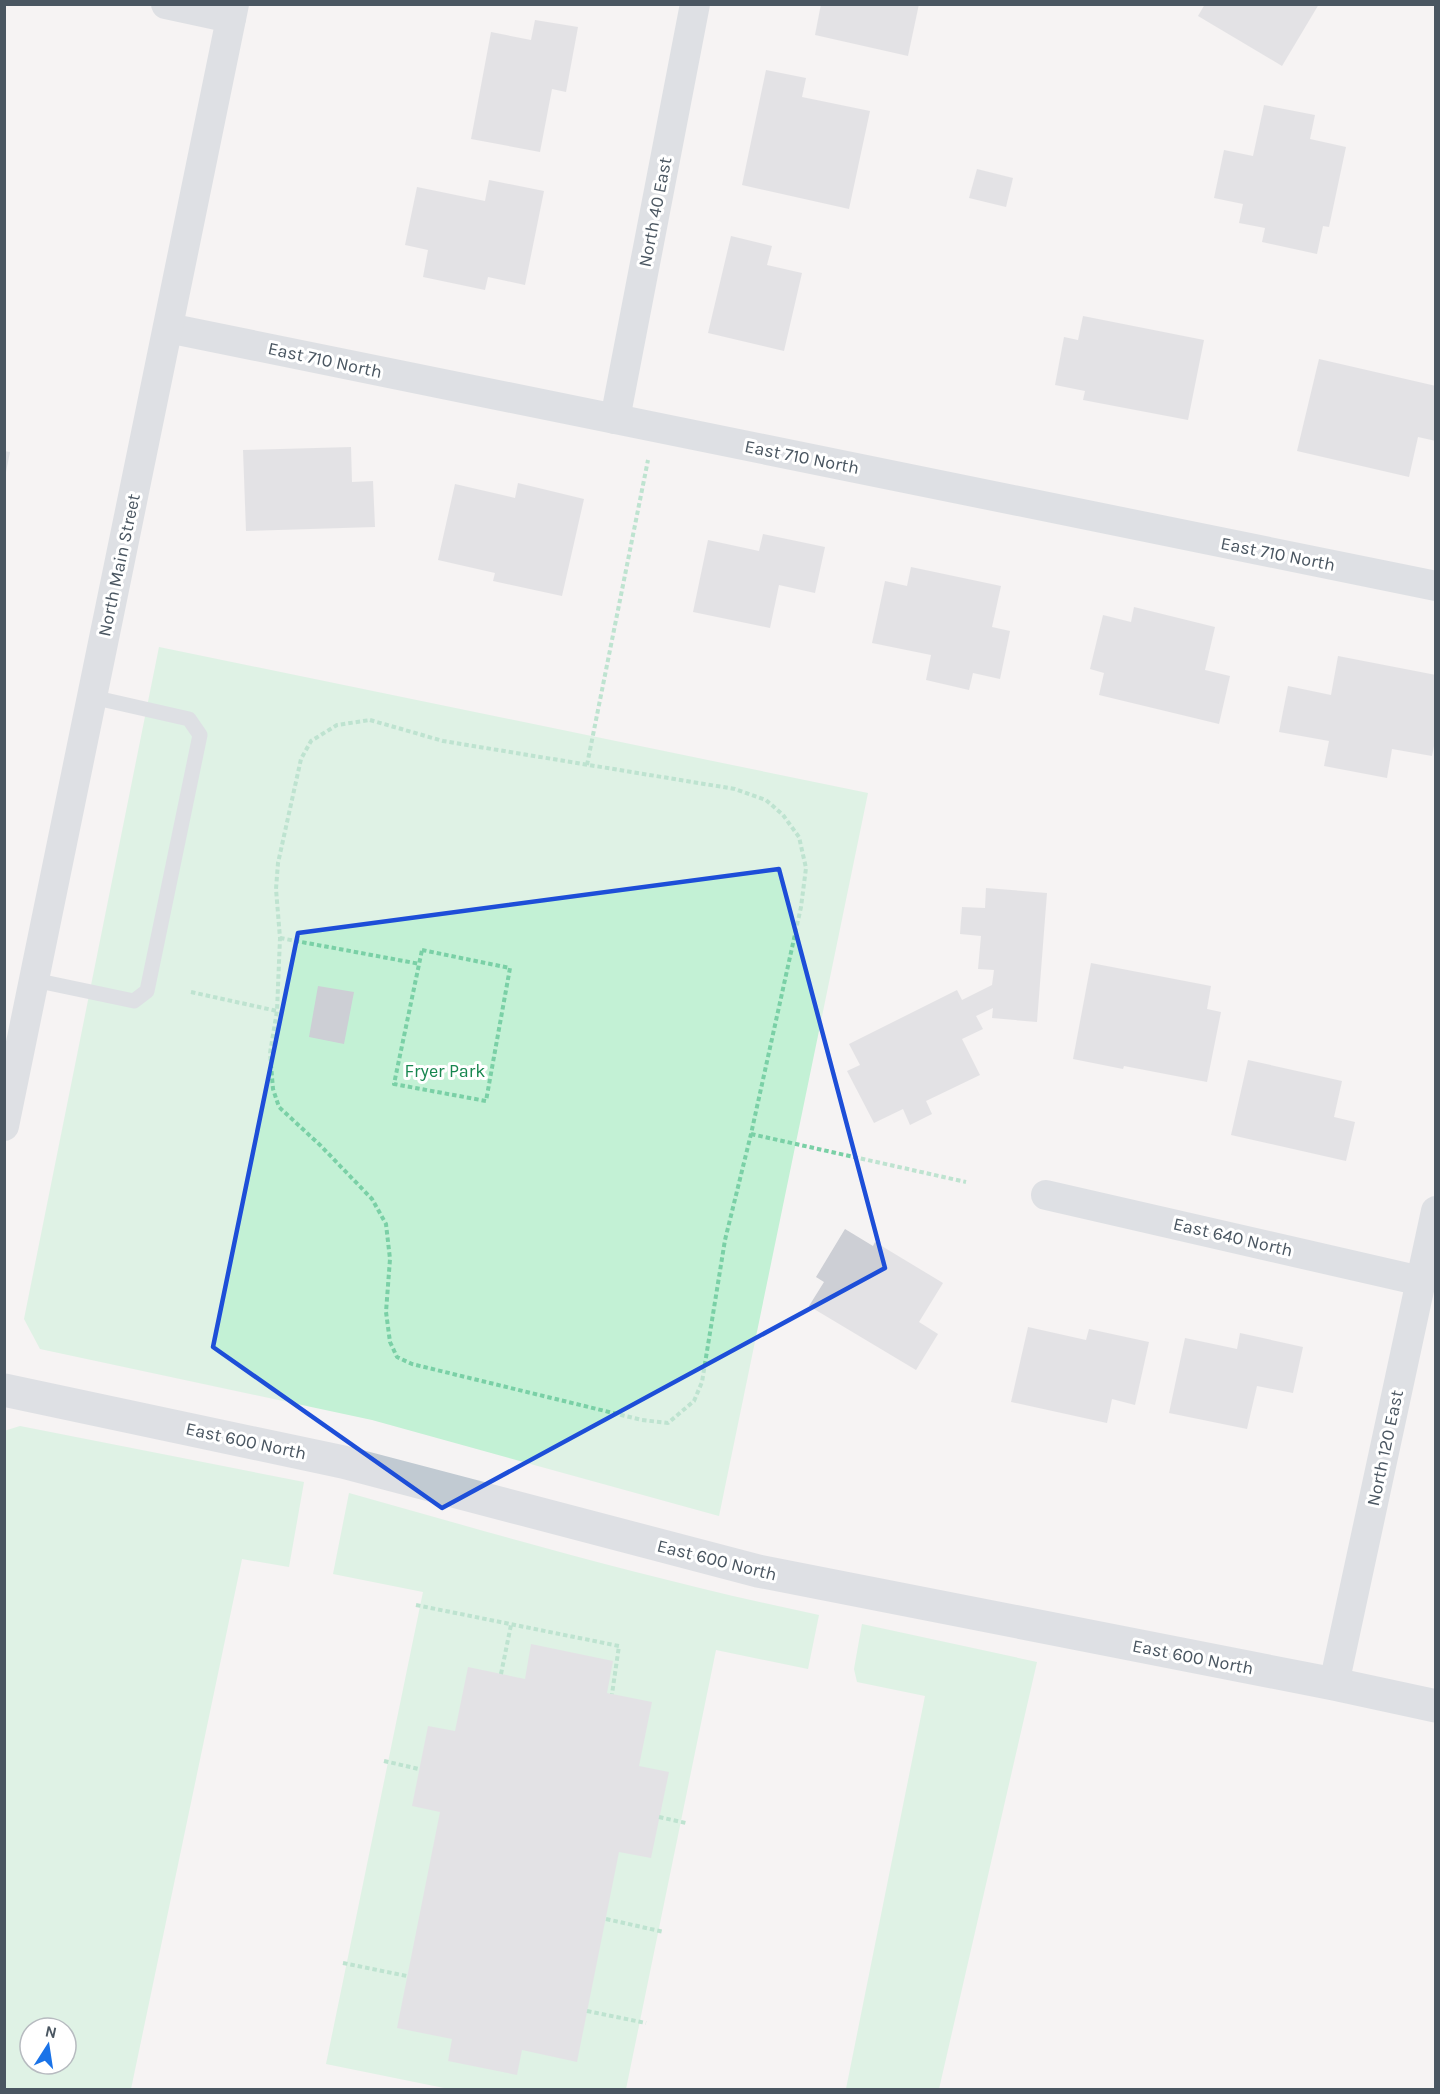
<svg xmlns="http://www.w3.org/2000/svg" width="1440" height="2094" font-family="Karla,sans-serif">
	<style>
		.green { fill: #c3f1d5; fill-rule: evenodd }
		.building { fill: #cdcfd5 }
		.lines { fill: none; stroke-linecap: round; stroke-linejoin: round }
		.path { stroke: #7ad0a6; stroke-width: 4; stroke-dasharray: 4.5 3; stroke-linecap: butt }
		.service { stroke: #c1cad2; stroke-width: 15 }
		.minor { stroke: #c1cad2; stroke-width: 30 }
		.tertiary { stroke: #c1cad2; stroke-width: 33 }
		.marked { fill: none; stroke: #1d4ed8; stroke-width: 4.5; stroke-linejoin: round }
		.labels { text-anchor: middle; stroke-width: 6; stroke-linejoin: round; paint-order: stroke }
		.street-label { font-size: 18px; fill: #4a5661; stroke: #fff }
		.park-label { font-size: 18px; fill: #17864f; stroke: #fff }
	</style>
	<rect width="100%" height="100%" fill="#f5f3f3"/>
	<g class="green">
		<path d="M 159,647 L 868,793 L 719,1516 L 372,1420 L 40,1349 L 24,1319 Z"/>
		<path d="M 20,1426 L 304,1482 L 289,1567 L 242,1559 L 131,2089 L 5,2089 L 4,1431 ZM 30,2028 L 66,2028 L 66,2064 L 30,2064 Z"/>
		<path d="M 349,1493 C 505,1537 661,1582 819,1615 L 808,1669 L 716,1650 L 626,2089 L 449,2089 L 326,2064 L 423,1592 L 333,1574 Z"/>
		<path d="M 862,1624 L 1037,1662 L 939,2089 L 846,2089 L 925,1696 L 857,1682 L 854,1669 Z"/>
	</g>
	<g class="building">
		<path d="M 821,4 L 919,4 L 908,56 L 815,35 Z"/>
		<path d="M 1205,4 L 1319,4 L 1282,66 L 1198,16 Z"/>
		<path d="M 535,20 L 578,27 L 566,92 L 552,89 L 540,152 L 471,139 L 491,32 L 531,40 Z"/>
		<path d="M 766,70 L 806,78 L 802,97 L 870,111 L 849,209 L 742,185 Z"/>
		<path d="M 1264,105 L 1315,115 L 1310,139 L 1346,147 L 1329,227 L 1323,226 L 1317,254 L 1262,242 L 1265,228 L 1239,223 L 1243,204 L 1214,198 L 1224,150 L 1253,156 Z"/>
		<path d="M 977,169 L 1013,178 L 1006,207 L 969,198 Z"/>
		<path d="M 489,180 L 544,191 L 525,285 L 488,277 L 485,290 L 423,277 L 428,250 L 405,245 L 417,187 L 485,201 Z"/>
		<path d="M 731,236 L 772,246 L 767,265 L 802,273 L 784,351 L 708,333 Z"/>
		<path d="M 1083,316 L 1204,340 L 1188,420 L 1083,400 L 1085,391 L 1055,385 L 1064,337 L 1078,340 Z"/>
		<path d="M 1319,359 L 1436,386 L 1436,441 L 1418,437 L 1409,477 L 1297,451 Z"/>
		<path d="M 351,447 L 352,482 L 373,481 L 375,527 L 246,531 L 243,450 Z"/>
		<path d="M 4,451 L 10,452 L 6,472 L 4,472 Z"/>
		<path d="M 518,483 L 584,499 L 562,596 L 493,581 L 495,573 L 438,560 L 455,484 L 515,498 Z"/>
		<path d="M 763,534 L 825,547 L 815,593 L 779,585 L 770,628 L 693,612 L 708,540 L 759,551 Z"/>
		<path d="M 911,567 L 1001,586 L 992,627 L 1010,631 L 1000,679 L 973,673 L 969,690 L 926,680 L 931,655 L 872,643 L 885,581 L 907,586 Z"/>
		<path d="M 1134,607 L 1215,627 L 1205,670 L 1230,676 L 1219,724 L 1099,695 L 1104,673 L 1090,669 L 1103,615 L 1131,622 Z"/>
		<path d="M 1338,656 L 1436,675 L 1436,736 L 1432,756 L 1392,749 L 1387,778 L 1324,766 L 1329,741 L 1279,732 L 1288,686 L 1331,695 Z"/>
		<path d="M 986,888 L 1047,893 L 1037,1022 L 992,1018 L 993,1008 L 976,1016 L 983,1029 L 962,1039 L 980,1075 L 926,1101 L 932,1114 L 910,1125 L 903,1109 L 874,1123 L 847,1071 L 860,1065 L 849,1044 L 957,990 L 962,1000 L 992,985 L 994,970 L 978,969 L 981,936 L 960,934 L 962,907 L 985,908 Z"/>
		<path d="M 1091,963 L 1211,986 L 1207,1009 L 1221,1012 L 1207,1082 L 1124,1066 L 1123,1069 L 1073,1059 Z"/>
		<path d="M 318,986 L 354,992 L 344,1044 L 309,1037 Z"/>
		<path d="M 1248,1060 L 1342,1081 L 1334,1117 L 1355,1122 L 1346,1161 L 1231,1135 Z"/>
		<path d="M 845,1229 L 873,1246 L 875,1242 L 943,1283 L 919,1322 L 938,1334 L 916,1370 L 809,1306 L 824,1282 L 816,1277 Z"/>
		<path d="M 1028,1327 L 1086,1340 L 1089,1329 L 1149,1342 L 1135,1405 L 1112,1399 L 1107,1423 L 1011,1402 Z"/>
		<path d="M 1240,1333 L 1303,1347 L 1293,1393 L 1257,1386 L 1247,1429 L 1169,1413 L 1185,1338 L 1237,1349 Z"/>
		<path d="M 531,1644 L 613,1661 L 607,1693 L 652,1702 L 639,1766 L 669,1772 L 651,1858 L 619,1852 L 577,2062 L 522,2050 L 517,2075 L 448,2061 L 452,2039 L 397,2028 L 440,1812 L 412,1806 L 428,1726 L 455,1731 L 468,1667 L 525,1679 Z"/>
	</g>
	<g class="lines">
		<g class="path">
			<path d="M 370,720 L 443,741 L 735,789 L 766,800 L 783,815 L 799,837 L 806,868 L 801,907 L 751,1134 L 725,1240 L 702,1382 L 694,1401 L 668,1423 L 642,1420 L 412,1364 L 397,1357 L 390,1342 L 386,1312 L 390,1259 L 386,1224 L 372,1199 L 321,1146 L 279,1107 L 273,1089 L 270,1053 L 277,1011 L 280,938 L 276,889 L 278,863 L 301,759 L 311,741 L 337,725 Z"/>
			<path d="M 587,765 L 648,460"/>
			<path d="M 280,938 L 420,964"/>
			<path d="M 422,950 L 510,968 L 486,1101 L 394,1084 Z"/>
			<path d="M 191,992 L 277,1011"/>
			<path d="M 751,1134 L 966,1182"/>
			<path d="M 416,1605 L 619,1646 L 612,1694"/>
			<path d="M 501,1674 L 511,1625"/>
			<path d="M 384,1761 L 419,1769"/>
			<path d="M 659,1817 L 686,1823"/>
			<path d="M 606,1919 L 664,1932"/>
			<path d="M 343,1963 L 407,1976"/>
			<path d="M 587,2011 L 646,2023"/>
		</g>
		<path class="service" d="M 34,980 L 134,1001 L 147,991 L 200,735 L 189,719 L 92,697"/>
		<g class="minor">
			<path d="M 166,4 L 231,18"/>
			<path d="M 168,328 L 1436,586"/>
			<path d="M 615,419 L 695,4"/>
			<path d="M 4,1126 L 234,4"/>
			<path d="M 1046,1195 L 1421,1281"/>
			<path d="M 1334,1684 L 1436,1211"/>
		</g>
		<path class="tertiary" d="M 4,1390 L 343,1462 L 758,1571 L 1334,1684 L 1436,1706"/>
	</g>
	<path d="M0 0H1440V2094H0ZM 779,869 L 885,1268 L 442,1508 L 213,1347 L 298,933 Z" fill="#f5f3f3" fill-opacity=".55" fill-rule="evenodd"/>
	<path class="marked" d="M 779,869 L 885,1268 L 442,1508 L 213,1347 L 298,933 Z"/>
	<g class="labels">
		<g class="street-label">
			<text transform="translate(655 212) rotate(-79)" y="6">North 40 East</text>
			<text transform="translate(325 360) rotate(12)" y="6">East 710 North</text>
			<text transform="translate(802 457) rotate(11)" y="6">East 710 North</text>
			<text transform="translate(1278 554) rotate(11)" y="6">East 710 North</text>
			<text transform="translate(119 565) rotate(-78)" y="6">North Main Street</text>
			<text transform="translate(1233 1237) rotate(13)" y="6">East 640 North</text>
			<text transform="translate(246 1441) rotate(12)" y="6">East 600 North</text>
			<text transform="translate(1385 1448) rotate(-78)" y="6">North 120 East</text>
			<text transform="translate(717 1560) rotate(14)" y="6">East 600 North</text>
			<text transform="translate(1193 1657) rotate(11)" y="6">East 600 North</text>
		</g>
		<g class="park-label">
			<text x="445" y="1077">Fryer Park</text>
		</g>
	</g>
	<rect width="1440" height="2094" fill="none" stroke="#4a5661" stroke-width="12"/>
	<g transform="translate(48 2046) rotate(12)"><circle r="28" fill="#ffffff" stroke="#b7bbc0" stroke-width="1.5"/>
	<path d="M0-4.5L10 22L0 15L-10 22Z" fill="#1a73e8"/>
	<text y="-9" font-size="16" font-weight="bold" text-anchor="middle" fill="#4a5661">N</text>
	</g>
</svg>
